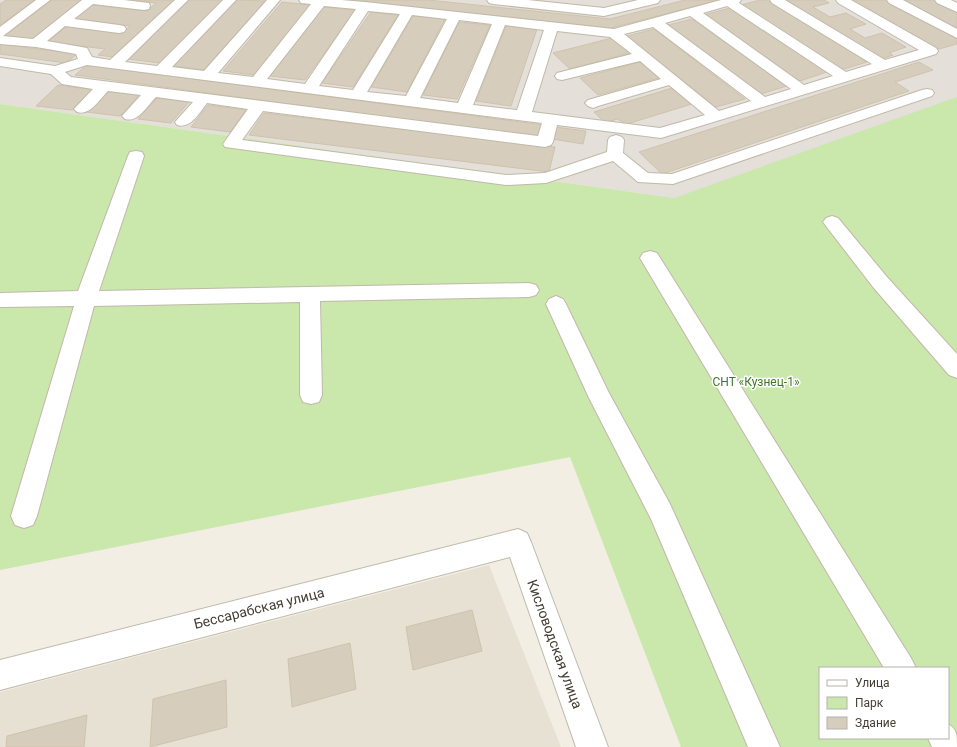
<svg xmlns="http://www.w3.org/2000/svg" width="957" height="747" font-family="Roboto,sans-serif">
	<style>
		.residential { fill: #e6e1d2 }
		.industrial { fill: #e4dfd9 }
		.green { fill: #cae7ac; fill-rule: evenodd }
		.building { fill: #d7cdbc; stroke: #cec3ac }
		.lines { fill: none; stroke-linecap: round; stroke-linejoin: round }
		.minor-casing { stroke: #c0b9a9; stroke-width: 2 }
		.minor { fill: #fff; fill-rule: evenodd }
		.labels { text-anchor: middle; stroke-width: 3; stroke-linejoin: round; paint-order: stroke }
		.park-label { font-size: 12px; fill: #417627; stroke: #fff }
		.near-street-label { font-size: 14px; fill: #443e34; stroke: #fff }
	</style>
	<rect width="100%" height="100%" fill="#f2eee4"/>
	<path class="residential" d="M 489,565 L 561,747 L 0,747 L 0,692 Z"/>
	<path class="industrial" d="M 0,0 L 957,0 L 957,102 L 674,198 L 0,104 Z"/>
	<path class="green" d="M 957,97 L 957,747 L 681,747 L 570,457 L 0,570 L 0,104 L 674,198 ZM 820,668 L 948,668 L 948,738 L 820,738 Z"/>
	<g class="building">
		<path d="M 6,0 L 35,0 L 0,25 L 0,4 Z"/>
		<path d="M 52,0 L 82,0 L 31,40 L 3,37 Z"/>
		<path d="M 132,0 L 175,0 L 113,57 L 98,55 L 105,49 L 48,42 L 67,26 L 122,33 L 130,26 L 74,19 L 92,5 L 147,11 L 156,3 Z"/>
		<path d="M 189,0 L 222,0 L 160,63 L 128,59 Z"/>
		<path d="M 236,0 L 266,1 L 204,70 L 173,66 Z"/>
		<path d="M 346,0 L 428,0 L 610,19 L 685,0 L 719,0 L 611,28 Z"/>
		<path d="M 760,0 L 767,0 L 867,62 L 841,70 L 741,5 Z"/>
		<path d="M 785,0 L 824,0 L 829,3 L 813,7 L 830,17 L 846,13 L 866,24 L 850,29 L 865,38 L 882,33 L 906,47 L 889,53 L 893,55 L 882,59 Z"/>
		<path d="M 851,0 L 886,0 L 957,38 L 957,44 L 939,49 Z"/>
		<path d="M 903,0 L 934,0 L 957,12 L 957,29 Z"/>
		<path d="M 282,2 L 310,5 L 254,75 L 223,71 Z"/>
		<path d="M 324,7 L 355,10 L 305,80 L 270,76 Z"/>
		<path d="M 730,8 L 827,72 L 800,81 L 704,15 Z"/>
		<path d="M 371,12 L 398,15 L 353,87 L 322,83 Z"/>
		<path d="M 413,16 L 445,19 L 407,92 L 371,87 Z"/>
		<path d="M 692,19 L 787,86 L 761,94 L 668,25 Z"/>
		<path d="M 459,22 L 490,25 L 457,99 L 423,95 Z"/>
		<path d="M 506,26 L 537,29 L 511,106 L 476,101 Z"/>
		<path d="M 654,29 L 745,99 L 716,107 L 627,36 Z"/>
		<path d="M 612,38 L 630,53 L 570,69 L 553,53 Z"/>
		<path d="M 0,44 L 77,54 L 66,63 L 0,54 Z"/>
		<path d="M 640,62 L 659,78 L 598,95 L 580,78 Z"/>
		<path d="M 919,62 L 933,70 L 895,82 L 909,91 L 662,174 L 639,152 Z"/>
		<path d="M 87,65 L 544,125 L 540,138 L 75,75 Z"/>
		<path d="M 58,85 L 94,90 L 72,110 L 36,106 Z"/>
		<path d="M 672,88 L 692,104 L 627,124 L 617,119 L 605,123 L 594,112 Z"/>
		<path d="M 106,91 L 139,95 L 120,116 L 86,112 Z"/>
		<path d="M 157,98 L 189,102 L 171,123 L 138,119 Z"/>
		<path d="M 208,105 L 246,110 L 230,132 L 191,127 Z"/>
		<path d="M 264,113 L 555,147 L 549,172 L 249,135 Z"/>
		<path d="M 555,127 L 586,131 L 583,144 L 552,139 Z"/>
		<path d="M 472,610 L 482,651 L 413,670 L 406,627 Z"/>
		<path d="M 350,643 L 356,689 L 292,707 L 288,659 Z"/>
		<path d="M 226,680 L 227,727 L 150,747 L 153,699 Z"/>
		<path d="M 87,715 L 84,747 L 6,747 L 7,736 Z"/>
	</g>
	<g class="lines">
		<g class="minor-casing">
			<g id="minor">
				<path d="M 36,0 L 50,0 L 3,36 L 33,39 L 82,0 L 124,0 L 149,3 L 150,6 L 149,9 L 144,10 L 93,4 L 74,19 L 119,25 L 124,26 L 126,29 L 124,32 L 119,33 L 65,26 L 47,41 L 87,48 L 92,57 L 110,60 L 175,0 L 188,0 L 125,62 L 157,66 L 223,0 L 236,0 L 172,67 L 204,71 L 267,0 L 280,0 L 218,73 L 253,77 L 311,4 L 301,3 L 299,0 L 341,0 L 365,2 L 614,29 L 721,0 L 741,0 L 739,3 L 846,72 L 872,64 L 772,3 L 770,0 L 785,0 L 885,60 L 919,50 L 838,3 L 836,0 L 851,0 L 936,48 L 938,51 L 936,54 L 661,138 L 557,125 L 553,142 L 551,145 L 545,147 L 263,111 L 242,140 L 506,175 L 545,173 L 607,152 L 608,140 L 610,137 L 616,135 L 622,137 L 624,140 L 623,153 L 648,173 L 672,174 L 922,90 L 927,89 L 932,90 L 934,93 L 932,96 L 673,184 L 638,182 L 613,161 L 546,183 L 506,185 L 225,147 L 223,144 L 248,109 L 207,103 C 199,113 191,129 177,125 L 175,122 L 193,102 L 156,97 C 147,106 138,123 125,119 L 122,116 L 141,95 L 108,91 C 99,100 90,116 77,112 L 74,109 L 93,89 L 62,84 L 51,74 L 0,66 L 0,58 L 55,66 L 78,59 L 76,54 L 36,47 L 0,44 L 0,27 ZM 324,6 L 356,9 L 305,84 L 267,79 ZM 727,6 L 833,76 L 804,85 L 703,13 ZM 368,11 L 400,14 L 353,90 L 319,86 ZM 412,15 L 447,19 L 406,96 L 367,92 ZM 690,16 L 791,89 L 765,97 L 665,23 ZM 459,20 L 492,24 L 458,103 L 420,98 ZM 505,25 L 544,30 L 517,110 L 473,105 ZM 653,27 L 751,101 L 719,111 L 624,34 ZM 557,31 L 610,37 L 632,54 L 557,73 L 555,76 L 557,79 L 562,80 L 640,61 L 661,79 L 588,100 L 585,103 L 588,106 L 593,108 L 598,106 L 669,85 L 705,115 L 660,128 L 532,112 ZM 87,65 L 542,123 L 538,136 L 71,77 L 65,72 Z"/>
				<path d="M 487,0 L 528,0 L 604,8 L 638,0 L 660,0 L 658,3 L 604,16 L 493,4 L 489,3 Z"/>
				<path d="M 887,0 L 903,0 L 957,29 L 957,38 L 889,3 Z"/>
				<path d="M 935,0 L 951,0 L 957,3 L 957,12 L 937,3 Z"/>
				<path d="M 136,151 L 142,152 L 144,156 L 99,291 L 529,283 L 536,285 L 539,290 L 536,295 L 529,297 L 320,301 L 322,395 L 319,402 L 311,404 L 303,402 L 300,395 L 300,302 L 94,306 L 37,516 L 33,525 L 24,528 L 15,525 L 11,516 L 74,306 L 0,307 L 0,293 L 78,291 L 128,156 L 130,152 Z"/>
				<path d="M 832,216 L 838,218 L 887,277 L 957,354 L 957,378 L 949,375 L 873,287 L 826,226 L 823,222 L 826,218 Z"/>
				<path d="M 650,251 L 657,253 L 911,658 L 916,668 L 884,668 L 640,258 L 643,253 Z"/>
				<path d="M 556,296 L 563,299 L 566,304 L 609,393 L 670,504 L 780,747 L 748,747 L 651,519 L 589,398 L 546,304 L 549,299 Z"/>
				<path d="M 518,529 L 527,533 L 531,542 L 608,747 L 576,747 L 510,557 L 0,690 L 0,660 Z"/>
				<path d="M 948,724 C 957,729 957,735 957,747 L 932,747 L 928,738 L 948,738 Z"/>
			</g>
		</g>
		<use href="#minor" class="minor"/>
	</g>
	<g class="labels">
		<g class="park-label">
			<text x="756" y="386">СНТ «Кузнец-1»</text>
		</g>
		<g class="near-street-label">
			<text transform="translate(259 608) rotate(-14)" y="5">Бессарабская улица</text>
			<text transform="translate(555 644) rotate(70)" y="5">Кисловодская улица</text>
		</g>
	</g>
	<rect x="819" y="667" width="130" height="72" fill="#ffffff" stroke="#b4b2ae"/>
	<rect x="827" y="680" width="20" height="6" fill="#ffffff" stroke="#b4b2ae"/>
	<text x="855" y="687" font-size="12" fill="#443e34">Улица</text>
	<rect x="827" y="697" width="20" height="12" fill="#cae7ac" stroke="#b4b2ae"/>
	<text x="855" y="707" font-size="12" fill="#443e34">Парк</text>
	<rect x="827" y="717" width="20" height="12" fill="#d7cdbc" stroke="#b4b2ae"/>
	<text x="855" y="727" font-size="12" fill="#443e34">Здание</text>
</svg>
